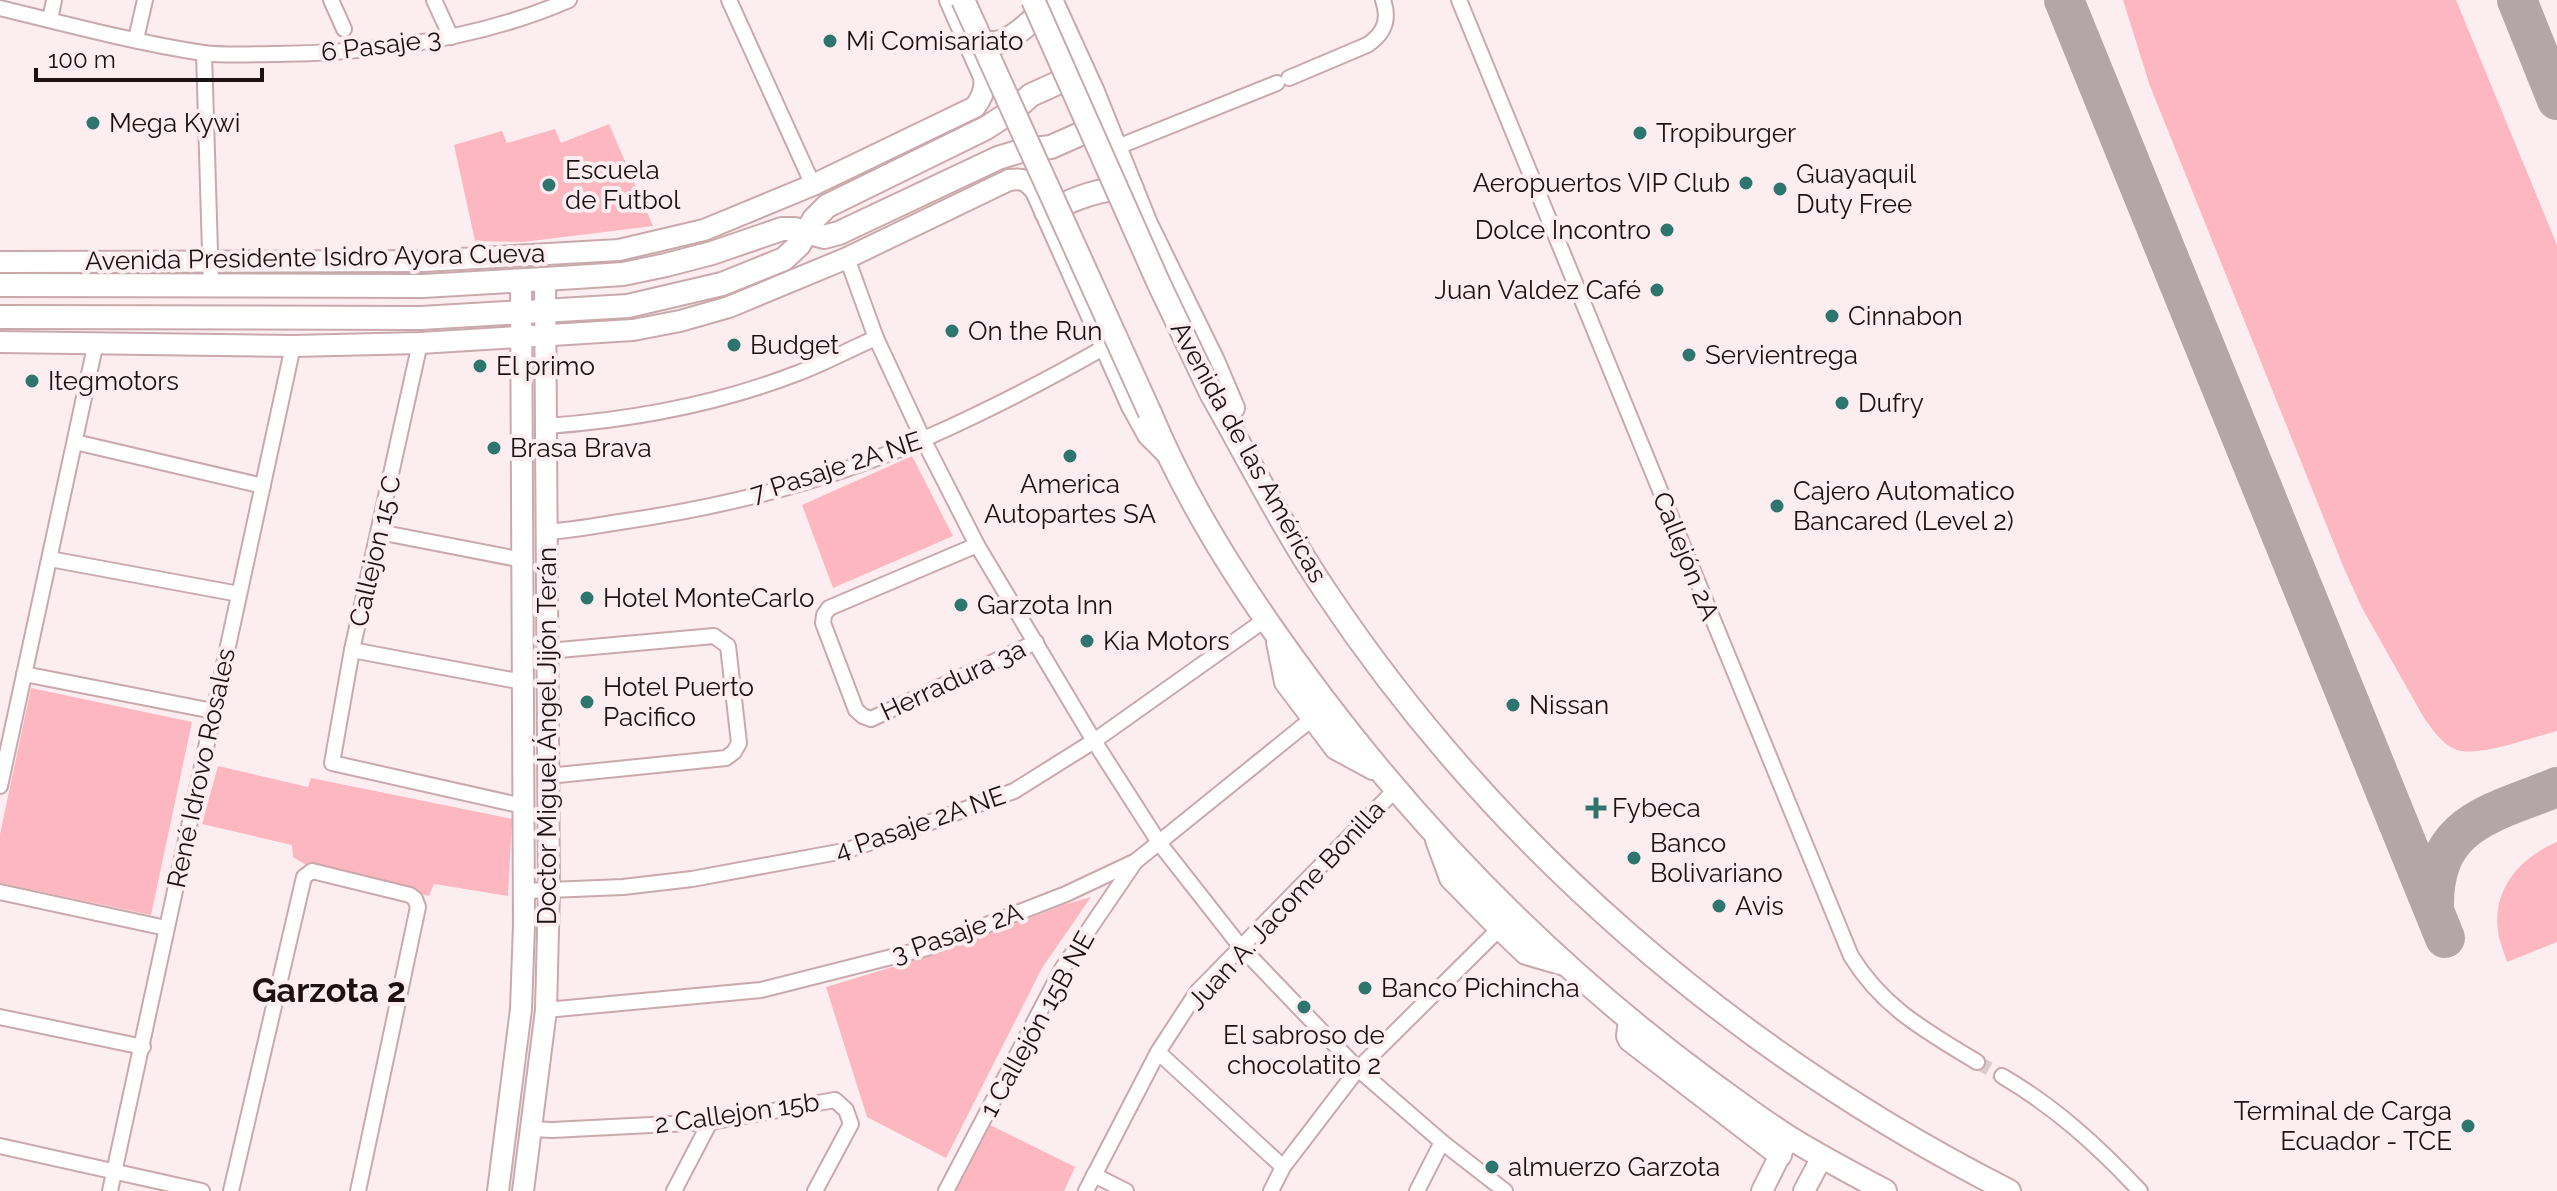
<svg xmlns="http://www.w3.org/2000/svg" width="2557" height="1191" font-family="Raleway,sans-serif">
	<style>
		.green { fill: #fdb7c0 }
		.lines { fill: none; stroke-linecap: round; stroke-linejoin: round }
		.taxiway { stroke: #b3a6a8; stroke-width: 40 }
		.street-tunnel { stroke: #dbcdcf; stroke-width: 14; stroke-dasharray: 14 7; stroke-linecap: butt }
		.street-casing { stroke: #c9a9ac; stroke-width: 18 }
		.secondary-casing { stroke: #c9a9ac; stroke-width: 24 }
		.primary-casing { stroke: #c9a9ac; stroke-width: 26 }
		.street { stroke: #fff; stroke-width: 14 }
		.secondary { stroke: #fff; stroke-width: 20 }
		.primary { stroke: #fff; stroke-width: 22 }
		.primary-bridge-casing { stroke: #c9a9ac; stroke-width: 26; stroke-linecap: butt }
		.primary-bridge { stroke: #fff; stroke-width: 22 }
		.poi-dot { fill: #2e756d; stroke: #fceef0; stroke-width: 3 }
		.labels { text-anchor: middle; stroke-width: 8; stroke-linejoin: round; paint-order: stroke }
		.poi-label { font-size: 26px; fill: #1d1213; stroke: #fceef0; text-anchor: start }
		.street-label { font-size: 26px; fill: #1d1213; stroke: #fceef0 }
		.district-label { font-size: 34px; font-weight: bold; fill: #1d1213; stroke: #fceef0 }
	</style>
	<rect width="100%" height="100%" fill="#fceef0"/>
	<g class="green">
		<path d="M 2123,0 L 2456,0 L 2557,245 L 2557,731 C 2534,737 2484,755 2462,751 C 2445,749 2433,730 2424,718 L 2362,608 L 2343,566 L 2150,86 Z"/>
		<path d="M 609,124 L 653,226 L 523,242 L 475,241 L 454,145 L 502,131 L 507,143 L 555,129 L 561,143 Z"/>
		<path d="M 912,456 L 953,536 L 833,588 L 802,505 Z"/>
		<path d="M 31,688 L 192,722 L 151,915 L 0,883 L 0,834 Z"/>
		<path d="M 218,766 L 308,787 L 311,778 L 512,819 L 508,896 L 434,884 L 429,896 L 306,865 L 293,857 L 292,845 L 202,824 Z"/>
		<path d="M 2557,842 L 2557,942 L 2507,962 C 2504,952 2499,941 2498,931 C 2492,889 2521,857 2557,842 Z"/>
		<path d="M 1091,897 L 1042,968 L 946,1158 L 867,1117 L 826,987 L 932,955 L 1063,905 Z"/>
		<path d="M 990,1125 L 1075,1167 L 1064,1191 L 956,1191 Z"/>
	</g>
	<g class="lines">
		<g class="taxiway">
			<path d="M 2064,0 L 2445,938"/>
			<path d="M 2517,0 L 2557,100"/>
			<path d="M 2434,909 C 2432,822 2491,814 2557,787"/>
		</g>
		<path class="street-tunnel" d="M 1977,1062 L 2002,1076"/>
		<g class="street-casing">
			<g id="street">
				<path d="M 331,0 L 344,29"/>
				<path d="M 434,0 L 451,37"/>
				<path d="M 729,0 L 813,185"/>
				<path d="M 1459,0 L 1851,956 C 1883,1008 1926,1031 1977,1062"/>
				<path d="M 0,8 C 65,24 137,43 203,53 C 227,56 252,54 277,54 C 376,53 477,40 569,0"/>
				<path d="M 50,20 L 54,0"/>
				<path d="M 136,39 L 145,0"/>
				<path d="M 204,53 L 211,285"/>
				<path d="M 1289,78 L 1367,45 C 1384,34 1390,20 1383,0"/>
				<path d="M 1115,148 L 1277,83"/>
				<path d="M 847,258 L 876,338 L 923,439 L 977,545 L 1094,741 L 1160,844 L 1240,946 L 1358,1069 L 1442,1142 L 1505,1191"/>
				<path d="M 420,343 L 352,650 L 332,763 L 523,806"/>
				<path d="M 547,426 C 632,420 718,404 798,373 C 825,363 850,349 876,338"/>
				<path d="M 75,442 L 263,486"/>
				<path d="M 379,532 L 523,560"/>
				<path d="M 547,532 C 574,530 600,525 626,521 C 728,506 831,480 926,438 C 987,411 1047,380 1105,347"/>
				<path d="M 977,545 L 829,608 L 824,615 L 823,623 L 856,710 L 863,716 L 871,719 L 1036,642"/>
				<path d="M 50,559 L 239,594"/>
				<path d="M 352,650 L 523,682"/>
				<path d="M 548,651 L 714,636 L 728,646 L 739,743 L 734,752 L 726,758 L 548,776"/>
				<path d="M 24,674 L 213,711"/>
				<path d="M 0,786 L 96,342"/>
				<path d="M 524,891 L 623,887 L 692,879 L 844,851 L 912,829 L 1014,791 L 1094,741 L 1266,619"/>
				<path d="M 0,892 L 166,928"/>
				<path d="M 546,1010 L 761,990 L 927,948 L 1066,894 L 1136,861 L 1313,718"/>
				<path d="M 0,1017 L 143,1047"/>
				<path d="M 1158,1052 L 1283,1167"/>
				<path d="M 2002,1076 C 2055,1107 2098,1146 2140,1191"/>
				<path d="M 532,1129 L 552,1130 L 710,1122 L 835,1100 L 846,1110 L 851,1124 L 815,1191"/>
				<path d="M 0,1146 L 202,1191"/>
				<path d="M 1094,1175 L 1126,1191"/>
				<path d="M 110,1191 L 293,346"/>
				<path d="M 231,1191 L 304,877 L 312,871 L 410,895 L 415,899 L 418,907 L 358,1191"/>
				<path d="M 674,1191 L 710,1122"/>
				<path d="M 946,1191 L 1062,969 L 1135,862"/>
				<path d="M 1086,1191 L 1158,1052 L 1197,992 L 1396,789"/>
				<path d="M 1271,1191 L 1283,1167 L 1358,1069 L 1500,928"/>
				<path d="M 1417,1191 L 1442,1142"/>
			</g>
		</g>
		<g class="secondary-casing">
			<g id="secondary">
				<path d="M 0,262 L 424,261 L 619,250 L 704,230 L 813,185 L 975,107 C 982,98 986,89 984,77 L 950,0"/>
				<path d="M 0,342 L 293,346 L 420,343 L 633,330 L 680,321 L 729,307 L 847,258 L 1009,180 C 1023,178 1027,180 1036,191 L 1132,406 L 1148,435 L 1167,454"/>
				<path d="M 498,1191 L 521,1009 L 524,925 L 521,280"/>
				<path d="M 523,1191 L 546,1010 L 549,891 L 545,279"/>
				<path d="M 1762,1191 L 1787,1141"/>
				<path d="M 1804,1191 L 1822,1157"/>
			</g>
		</g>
		<g class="primary-casing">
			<g id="primary">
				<path d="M 1051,0 L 1093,92 L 1146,224 L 1213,361 L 1233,408"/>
				<path d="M 967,38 C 975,40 985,44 993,43 C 1011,43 1040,15 1049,1"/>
				<path d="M 1046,212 C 1070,201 1104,185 1132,189"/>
				<path d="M 0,285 L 423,286 L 545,279 L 623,274 L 666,265 L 712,253 L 782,229 L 795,229 L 824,237 L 839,233 L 998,158 L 1024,150 L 1051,147 L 1087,131 L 1106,127"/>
				<path d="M 0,317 L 421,318 L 628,306 L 722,284 L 784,259 L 799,245 L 814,219 L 827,206 L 986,128 L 1015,109 L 1031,95 L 1062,81 L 1080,64"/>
				<path d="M 1211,393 C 1249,460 1283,528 1326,592 C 1496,847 1737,1053 2009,1191"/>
				<path d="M 1150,413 C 1189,507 1244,591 1304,673 C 1417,827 1552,965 1706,1079 C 1734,1099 1761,1120 1790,1138 C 1821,1157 1853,1174 1885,1191"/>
				<path d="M 1278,642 L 1286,682 L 1336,748 L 1373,768"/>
				<path d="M 1437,840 L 1451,878 L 1500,928 L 1526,953 L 1564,964"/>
				<path d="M 1630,1020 L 1628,1036 L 1630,1040 L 1780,1155"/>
			</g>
		</g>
		<use href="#street" class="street"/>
		<use href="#secondary" class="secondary"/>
		<use href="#primary" class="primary"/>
		<g class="primary-bridge-casing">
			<g id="primary-bridge">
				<path d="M 963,0 L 1150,413"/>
				<path d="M 1033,0 L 1159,284 L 1211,393"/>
			</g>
		</g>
		<use href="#primary-bridge" class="primary-bridge"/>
	</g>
	<g class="poi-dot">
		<circle cx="830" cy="41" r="8"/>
		<circle cx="93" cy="123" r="8"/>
		<circle cx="1640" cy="133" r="8"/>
		<circle cx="1746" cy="183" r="8"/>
		<circle cx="549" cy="185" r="8"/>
		<circle cx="1780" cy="189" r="8"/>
		<circle cx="1667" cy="230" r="8"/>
		<circle cx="1657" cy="290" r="8"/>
		<circle cx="1832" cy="316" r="8"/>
		<circle cx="952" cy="331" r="8"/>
		<circle cx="734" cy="345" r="8"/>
		<circle cx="1689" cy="355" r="8"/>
		<circle cx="480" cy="366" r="8"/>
		<circle cx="32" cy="381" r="8"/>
		<circle cx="1842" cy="403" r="8"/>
		<circle cx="494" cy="448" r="8"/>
		<circle cx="1070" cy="456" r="8"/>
		<circle cx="1777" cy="506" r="8"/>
		<circle cx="587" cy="598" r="8"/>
		<circle cx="961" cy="605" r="8"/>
		<circle cx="1087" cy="641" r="8"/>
		<circle cx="587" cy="702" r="8"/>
		<circle cx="1513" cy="705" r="8"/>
		<path d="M1592 796h8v8h8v8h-8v8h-8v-8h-8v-8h8z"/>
		<circle cx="1634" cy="858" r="8"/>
		<circle cx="1719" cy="906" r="8"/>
		<circle cx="1365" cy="988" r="8"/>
		<circle cx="1304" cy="1007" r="8"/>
		<circle cx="2468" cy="1126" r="8"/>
		<circle cx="1492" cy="1167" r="8"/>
	</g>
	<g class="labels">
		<g class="poi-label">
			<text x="846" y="50">Mi Comisariato</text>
			<text x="109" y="132">Mega Kywi</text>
			<text x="1656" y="142">Tropiburger</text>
			<text x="565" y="179">Escuela<tspan x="565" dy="30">de Futbol</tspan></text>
			<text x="1796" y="183">Guayaquil<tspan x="1796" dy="30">Duty Free</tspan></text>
			<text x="1730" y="192" text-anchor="end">Aeropuertos VIP Club</text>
			<text x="1651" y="239" text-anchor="end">Dolce Incontro</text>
			<text x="1641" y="299" text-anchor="end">Juan Valdez Café</text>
			<text x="1848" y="325">Cinnabon</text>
			<text x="968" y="340">On the Run</text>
			<text x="750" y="354">Budget</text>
			<text x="1705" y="364">Servientrega</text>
			<text x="496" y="375">El primo</text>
			<text x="48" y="390">Itegmotors</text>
			<text x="1858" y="412">Dufry</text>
			<text x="510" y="457">Brasa Brava</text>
			<text x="1070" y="493" text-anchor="middle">America<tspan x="1070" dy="30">Autopartes SA</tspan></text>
			<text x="1793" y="500">Cajero Automatico<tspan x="1793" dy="30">Bancared (Level 2)</tspan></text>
			<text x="603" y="607">Hotel MonteCarlo</text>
			<text x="977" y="614">Garzota Inn</text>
			<text x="1103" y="650">Kia Motors</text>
			<text x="603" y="696">Hotel Puerto<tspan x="603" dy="30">Pacifico</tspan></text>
			<text x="1529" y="714">Nissan</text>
			<text x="1612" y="817">Fybeca</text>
			<text x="1650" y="852">Banco<tspan x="1650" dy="30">Bolivariano</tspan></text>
			<text x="1735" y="915">Avis</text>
			<text x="1381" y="997">Banco Pichincha</text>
			<text x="1304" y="1044" text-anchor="middle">El sabroso de<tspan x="1304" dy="30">chocolatito 2</tspan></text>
			<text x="2452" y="1120" text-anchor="end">Terminal de Carga<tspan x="2452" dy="30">Ecuador - TCE</tspan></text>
			<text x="1508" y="1176">almuerzo Garzota</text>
		</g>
		<g class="street-label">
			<text transform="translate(381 45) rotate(-7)" y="9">6 Pasaje 3</text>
			<text transform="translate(315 257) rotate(-1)" y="9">Avenida Presidente Isidro Ayora Cueva</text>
			<text transform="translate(1249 452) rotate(61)" y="9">Avenida de las Américas</text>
			<text transform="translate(836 467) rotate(-18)" y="9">7 Pasaje 2A NE</text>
			<text transform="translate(375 551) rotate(-77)" y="9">Callejon 15 C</text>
			<text transform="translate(1686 556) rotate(68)" y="9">Callejón 2A</text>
			<text transform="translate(953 680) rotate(-25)" y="9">Herradura 3a</text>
			<text transform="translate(547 736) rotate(-90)" y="9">Doctor Miguel Ángel Jijón Terán</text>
			<text transform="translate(201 768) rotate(-78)" y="9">René Idrovo Rosales</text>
			<text transform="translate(920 823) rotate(-19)" y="9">4 Pasaje 2A NE</text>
			<text transform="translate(1286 905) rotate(-47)" y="9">Juan A. Jacome Bonilla</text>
			<text transform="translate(957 933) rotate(-19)" y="9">3 Pasaje 2A</text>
			<text transform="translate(1037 1024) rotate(-61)" y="9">1 Callejón 15B NE</text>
			<text transform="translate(737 1113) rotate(-8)" y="9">2 Callejon 15b</text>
		</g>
		<g class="district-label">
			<text x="329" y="1002">Garzota 2</text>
		</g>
	</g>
	<path d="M36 68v12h226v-12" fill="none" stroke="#1d1213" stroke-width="4"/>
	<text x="48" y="68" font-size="24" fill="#1d1213" stroke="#fceef0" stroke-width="6" paint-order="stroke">100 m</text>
</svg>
